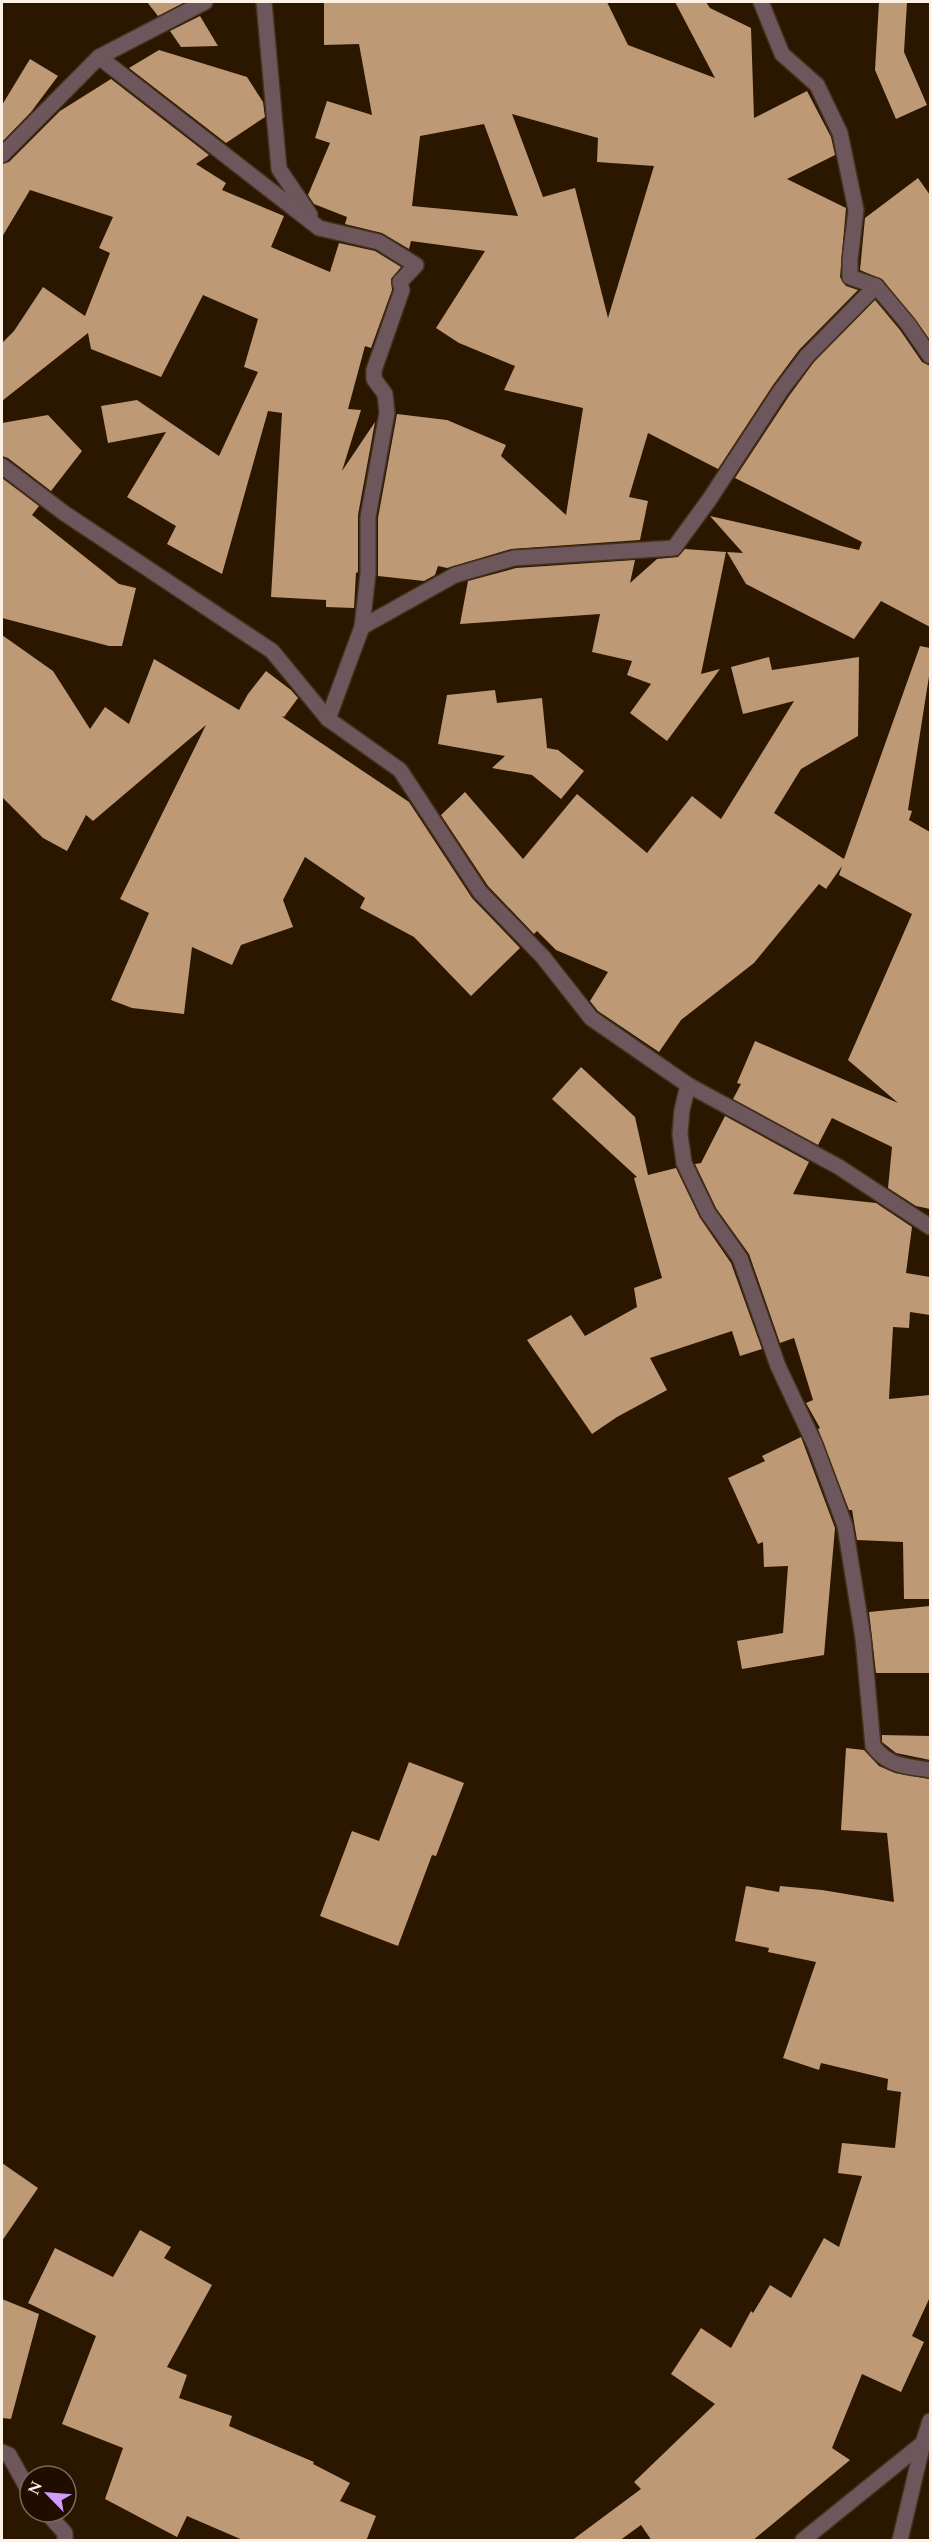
<svg xmlns="http://www.w3.org/2000/svg" width="932" height="2542" font-family="Spectral,serif">
	<style>
		.building { fill: #bd9975; fill-rule: evenodd }
		.lines { fill: none; stroke-linecap: round; stroke-linejoin: round }
		.minor-casing { stroke: #44301c; stroke-width: 18 }
		.minor { stroke: #6d575c; stroke-width: 15 }
	</style>
	<rect width="100%" height="100%" fill="#2b1600"/>
	<g class="building">
		<path d="M 147,2 L 185,2 L 158,16 Z"/>
		<path d="M 324,2 L 607,2 L 628,45 L 715,78 L 675,2 L 706,2 L 710,8 L 751,28 L 754,118 L 807,91 L 831,137 L 835,155 L 787,179 L 846,208 L 840,277 L 846,286 L 858,290 L 799,350 L 773,385 L 718,469 L 648,433 L 629,497 L 648,501 L 640,540 L 511,549 L 447,568 L 438,566 L 435,575 L 424,581 L 378,576 L 378,518 L 397,414 L 447,420 L 506,445 L 501,456 L 566,515 L 583,408 L 504,390 L 515,366 L 459,343 L 436,328 L 485,251 L 411,241 L 409,249 L 382,233 L 345,224 L 347,217 L 314,204 L 308,195 L 330,143 L 315,138 L 327,101 L 372,115 L 359,44 L 324,45 ZM 512,114 L 598,138 L 597,162 L 654,166 L 608,318 L 575,188 L 543,197 ZM 484,124 L 518,216 L 412,206 L 420,136 Z"/>
		<path d="M 879,2 L 907,2 L 904,52 L 927,105 L 896,119 L 875,70 Z"/>
		<path d="M 200,16 L 218,46 L 181,47 L 170,31 Z"/>
		<path d="M 159,50 L 247,77 L 263,102 L 265,117 L 226,143 L 129,68 Z"/>
		<path d="M 30,59 L 58,76 L 31,112 L 2,142 L 2,105 Z"/>
		<path d="M 111,79 L 209,155 L 196,164 L 226,183 L 222,190 L 284,216 L 271,247 L 330,272 L 339,243 L 375,251 L 401,267 L 391,279 L 392,290 L 371,348 L 365,346 L 348,409 L 361,410 L 342,471 L 375,422 L 358,515 L 358,572 L 356,573 L 354,608 L 326,607 L 326,600 L 271,597 L 282,413 L 268,411 L 222,574 L 167,544 L 176,526 L 127,497 L 166,432 L 108,443 L 101,406 L 137,400 L 219,456 L 258,372 L 244,367 L 258,319 L 203,295 L 161,377 L 91,349 L 88,333 L 2,401 L 2,343 L 14,331 L 43,287 L 85,316 L 110,253 L 99,248 L 113,217 L 30,190 L 2,237 L 2,164 L 9,162 L 60,111 Z"/>
		<path d="M 918,178 L 930,195 L 930,340 L 883,280 L 860,270 L 865,218 Z"/>
		<path d="M 875,300 L 900,330 L 922,362 L 930,366 L 930,627 L 881,601 L 854,639 L 746,584 L 727,552 L 743,553 L 710,516 L 859,550 L 862,542 L 735,478 L 789,396 L 814,362 Z"/>
		<path d="M 48,415 L 82,451 L 51,491 L 8,458 L 2,456 L 2,423 Z"/>
		<path d="M 2,478 L 39,506 L 32,515 L 119,584 L 136,588 L 122,646 L 109,646 L 2,618 Z"/>
		<path d="M 685,549 L 726,552 L 701,674 L 720,669 L 667,741 L 630,713 L 651,684 L 627,675 L 632,661 L 592,652 L 600,614 L 460,624 L 468,581 L 516,568 L 635,560 L 630,583 L 657,559 L 678,557 Z"/>
		<path d="M 2,635 L 53,671 L 90,729 L 105,707 L 129,724 L 154,659 L 239,710 L 248,694 L 266,671 L 291,690 L 298,698 L 284,717 L 281,716 L 409,802 L 472,898 L 520,948 L 471,996 L 414,937 L 360,908 L 365,898 L 305,857 L 283,900 L 293,927 L 241,945 L 232,965 L 192,947 L 184,1014 L 132,1008 L 111,1000 L 149,913 L 120,899 L 206,725 L 93,821 L 86,815 L 67,851 L 43,838 L 2,797 Z"/>
		<path d="M 920,646 L 930,648 L 930,670 L 908,810 L 912,811 L 909,820 L 930,832 L 930,1209 L 916,1206 L 888,1188 L 892,1147 L 832,1118 L 818,1145 L 733,1099 L 741,1084 L 737,1083 L 755,1041 L 898,1103 L 848,1060 L 912,914 L 839,875 L 842,866 L 826,889 L 819,884 L 754,963 L 681,1020 L 659,1052 L 598,1011 L 590,1001 L 608,972 L 556,950 L 537,931 L 534,934 L 488,886 L 441,815 L 465,792 L 523,859 L 577,794 L 647,853 L 692,796 L 721,819 L 794,701 L 743,714 L 731,667 L 769,657 L 772,670 L 859,657 L 858,736 L 801,769 L 774,813 L 844,859 Z"/>
		<path d="M 495,690 L 497,703 L 542,698 L 547,748 L 558,750 L 584,771 L 561,799 L 532,775 L 492,768 L 505,756 L 438,744 L 447,695 Z"/>
		<path d="M 581,1067 L 635,1117 L 648,1175 L 676,1168 L 700,1218 L 731,1263 L 762,1349 L 740,1356 L 732,1331 L 650,1358 L 667,1390 L 617,1417 L 592,1434 L 527,1340 L 571,1315 L 585,1336 L 637,1307 L 634,1288 L 662,1278 L 634,1178 L 637,1177 L 552,1099 Z"/>
		<path d="M 725,1116 L 809,1162 L 793,1194 L 876,1203 L 912,1227 L 906,1273 L 930,1277 L 930,1315 L 910,1312 L 909,1328 L 893,1327 L 889,1399 L 930,1395 L 930,1599 L 904,1599 L 903,1542 L 857,1540 L 852,1510 L 849,1510 L 818,1429 L 820,1428 L 806,1403 L 813,1400 L 794,1338 L 780,1343 L 749,1254 L 716,1208 L 695,1164 L 701,1163 Z"/>
		<path d="M 801,1437 L 835,1528 L 824,1655 L 742,1669 L 737,1641 L 783,1633 L 788,1566 L 764,1567 L 763,1542 L 758,1544 L 728,1478 L 765,1461 L 762,1456 Z"/>
		<path d="M 930,1606 L 930,1673 L 876,1673 L 869,1612 Z"/>
		<path d="M 882,1735 L 930,1736 L 930,1760 L 896,1753 L 882,1742 Z"/>
		<path d="M 846,1748 L 864,1750 L 879,1766 L 895,1773 L 930,1779 L 930,2297 L 912,2336 L 924,2342 L 901,2392 L 862,2374 L 832,2448 L 850,2460 L 752,2541 L 652,2541 L 641,2525 L 619,2541 L 571,2541 L 641,2489 L 634,2482 L 715,2404 L 671,2374 L 701,2328 L 731,2348 L 751,2311 L 753,2313 L 770,2285 L 791,2298 L 824,2238 L 839,2247 L 862,2176 L 838,2173 L 842,2143 L 895,2148 L 901,2092 L 887,2090 L 888,2079 L 821,2063 L 819,2070 L 783,2058 L 816,1962 L 768,1952 L 769,1948 L 735,1941 L 746,1886 L 779,1892 L 780,1886 L 822,1890 L 894,1902 L 887,1833 L 841,1830 Z"/>
		<path d="M 409,1762 L 464,1783 L 436,1856 L 432,1855 L 398,1946 L 320,1916 L 352,1831 L 379,1841 Z"/>
		<path d="M 2,2163 L 38,2188 L 2,2241 Z"/>
		<path d="M 140,2230 L 171,2247 L 164,2258 L 212,2285 L 167,2367 L 187,2375 L 179,2398 L 232,2416 L 229,2426 L 314,2462 L 313,2464 L 350,2483 L 340,2501 L 376,2516 L 366,2541 L 245,2541 L 187,2516 L 177,2537 L 105,2499 L 123,2448 L 62,2424 L 96,2336 L 28,2303 L 55,2248 L 113,2277 Z"/>
		<path d="M 2,2299 L 39,2314 L 11,2419 L 2,2418 Z"/>
	</g>
	<g class="lines">
		<g class="minor-casing">
			<g id="minor">
				<path d="M 264,2 L 279,169 L 310,215"/>
				<path d="M 761,2 L 782,54 L 817,85 L 840,133 L 856,210 L 850,260 L 850,277 L 876,286 L 908,324 L 930,356"/>
				<path d="M 99,57 L 319,228 L 379,242 L 416,265 L 400,282 L 402,290 L 374,370 L 374,379 L 385,394 L 387,413 L 368,517 L 368,573 L 362,627 L 328,719"/>
				<path d="M 2,155 L 99,57 L 205,2"/>
				<path d="M 2,466 L 64,513 L 272,651 L 328,719 L 400,770 L 480,892 L 543,957 L 591,1018 L 688,1085 L 839,1167 L 930,1227"/>
				<path d="M 362,627 L 455,575 L 514,558 L 674,548 L 709,500 L 781,390 L 807,356 L 876,286"/>
				<path d="M 688,1085 L 682,1110 L 680,1134 L 684,1163 L 708,1213 L 740,1258 L 778,1366 L 815,1445 L 845,1526 L 863,1638 L 873,1746 C 889,1767 906,1766 930,1770"/>
				<path d="M 2,2452 L 9,2455 L 30,2493"/>
				<path d="M 46,2512 L 65,2533 L 65,2540"/>
				<path d="M 803,2540 L 923,2443"/>
				<path d="M 900,2540 L 923,2443 L 930,2421"/>
			</g>
		</g>
		<use href="#minor" class="minor"/>
	</g>
	<rect width="932" height="2542" fill="none" stroke="#fdf1e6" stroke-width="6"/>
	<g transform="translate(48 2494) rotate(295)"><circle r="28" fill="#210c00" stroke="#79685c" stroke-width="1.5"/>
	<path d="M0-4.5L10 22L0 15L-10 22Z" fill="#d09dfe"/>
	<text y="-9" font-size="16" font-weight="bold" text-anchor="middle" fill="#fdf1e6">N</text>
	</g>
</svg>
